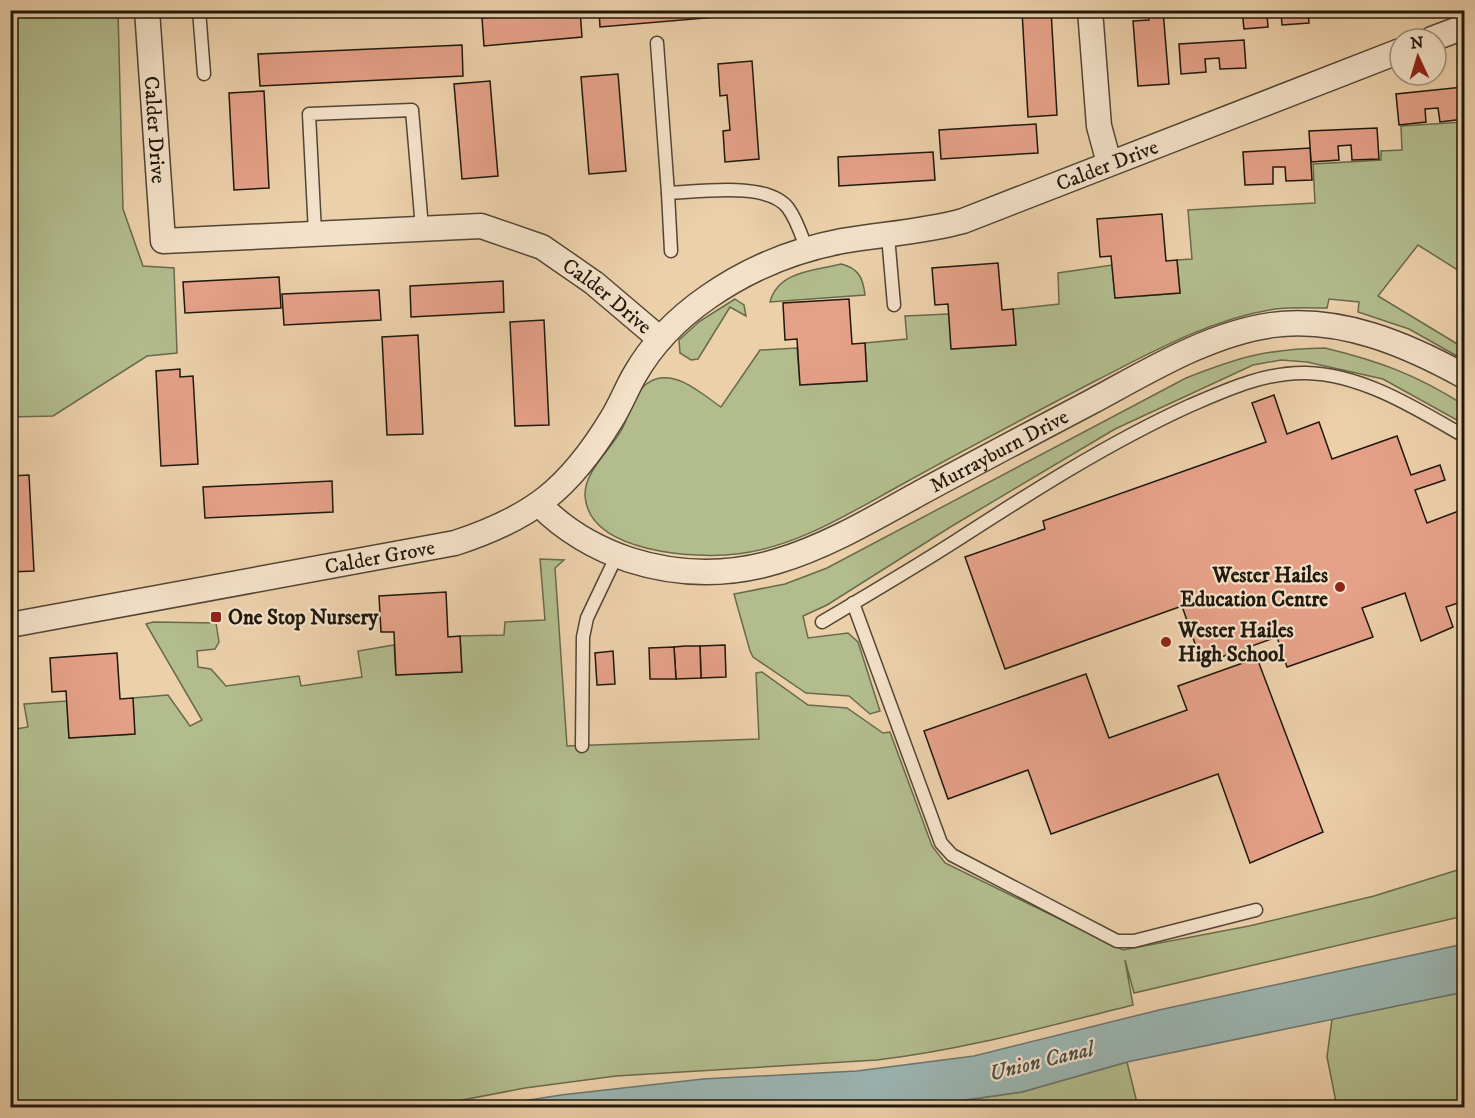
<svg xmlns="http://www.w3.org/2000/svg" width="1475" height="1118" font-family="'IM FELL DW Pica',serif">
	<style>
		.green { fill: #b2bc8d; stroke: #696a4c; stroke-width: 1.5 }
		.water { fill: #9bb5b2; stroke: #6a7670; stroke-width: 1.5 }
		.building { fill: #e5a188; stroke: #20180c; stroke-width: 1.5 }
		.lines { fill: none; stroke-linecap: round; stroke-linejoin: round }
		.lane-casing { stroke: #534634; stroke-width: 15 }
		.street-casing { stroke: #534634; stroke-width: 27 }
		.lane { stroke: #f3e0c8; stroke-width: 12 }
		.street { stroke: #f3e0c8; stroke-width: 24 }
		.poi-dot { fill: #8f2418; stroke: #f3e0c8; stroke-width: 2 }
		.labels { text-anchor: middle; stroke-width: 4.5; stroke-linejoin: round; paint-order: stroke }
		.street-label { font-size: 21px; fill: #20180c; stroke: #f3e0c8 }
		.poi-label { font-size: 21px; font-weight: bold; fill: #20180c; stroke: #f3e0c8; text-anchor: start }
		.water-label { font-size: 22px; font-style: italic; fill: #4b4f46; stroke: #f3e0c8 }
	</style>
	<rect width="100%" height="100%" fill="#ecd0aa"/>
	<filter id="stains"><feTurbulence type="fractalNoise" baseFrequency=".00333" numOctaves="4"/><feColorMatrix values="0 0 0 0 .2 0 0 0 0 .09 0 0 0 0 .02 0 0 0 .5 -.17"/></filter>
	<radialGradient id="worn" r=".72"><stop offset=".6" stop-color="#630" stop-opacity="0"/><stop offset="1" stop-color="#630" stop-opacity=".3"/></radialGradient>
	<g class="green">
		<path d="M 10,11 L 118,11 L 123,209 L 143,266 L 174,268 L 177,353 L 147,356 L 53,416 L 11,417 Z"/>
		<path d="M 1464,122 L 1464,274 L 1418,245 L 1378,296 L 1464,348 L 1464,360 L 1409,329 L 1358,312 L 1359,302 L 1329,299 L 1327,308 C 1310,308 1292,307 1275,309 C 1211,319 1154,351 1097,380 C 1030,415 964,450 899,486 C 848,514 796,547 737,554 C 696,559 589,553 585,496 C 584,471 611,450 622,429 C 631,412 635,385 656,379 C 679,372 703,395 721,407 L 760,350 L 797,348 L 800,385 L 867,381 L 865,343 L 907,339 L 905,316 L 949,314 L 952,349 L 1015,345 L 1013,309 L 1059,304 L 1058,273 L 1112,265 L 1115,298 L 1180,293 L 1177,260 L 1192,259 L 1188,210 L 1315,203 L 1313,164 L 1381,160 L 1381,151 L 1402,150 L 1401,126 Z"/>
		<path d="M 841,264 C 858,268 863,277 865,295 L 770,302 C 778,271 814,271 841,264 Z"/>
		<path d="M 735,299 L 744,305 L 746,316 L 730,307 L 698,359 L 691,360 L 680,353 L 679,340 L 700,321 Z"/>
		<path d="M 1325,348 C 1379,361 1417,375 1464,405 L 1464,424 L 1383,379 L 1307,362 L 1281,360 L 1253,365 L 1115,429 L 952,526 L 827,605 L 803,616 L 808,638 L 848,633 L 858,642 L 880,711 L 870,714 L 849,696 L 806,693 L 753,657 L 750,651 L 734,594 L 785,584 L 827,568 L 1186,378 C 1239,357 1267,349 1325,348 Z"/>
		<path d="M 540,559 L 564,560 L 555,568 L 567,746 L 759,739 L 756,673 L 762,672 L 808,705 L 847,708 L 883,733 L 890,732 L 932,846 L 945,863 L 1123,950 L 1249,926 L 1374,896 L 1464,868 L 1464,916 L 1134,993 L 1125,960 L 1133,1005 C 1048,1026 964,1050 877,1060 L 616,1076 L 525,1088 L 426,1107 L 11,1108 L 11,730 L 28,727 L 24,704 L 67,701 L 69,738 L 134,734 L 133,698 L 168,695 L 190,726 L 202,720 L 146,624 L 153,622 L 216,623 L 219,642 L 215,649 L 197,651 L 198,667 L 211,669 L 226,686 L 299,676 L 301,686 L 362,677 L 358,651 L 394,645 L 396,675 L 462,672 L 460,636 L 504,635 L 505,622 L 545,620 Z"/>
		<path d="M 1464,992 L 1464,1107 L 1337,1107 L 1327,1057 L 1332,1019 Z"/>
		<path d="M 1127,1062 L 1138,1107 L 914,1108 L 1022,1092 Z"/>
	</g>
	<path class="water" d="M 1464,944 L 1464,992 L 1127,1062 L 1022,1092 L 916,1107 L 485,1107 L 561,1095 L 703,1079 L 857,1071 L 974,1056 L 1159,1010 Z"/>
	<g class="building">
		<path d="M 580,10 L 582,37 L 484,46 L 482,18 Z"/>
		<path d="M 599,10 L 798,10 L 600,27 Z"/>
		<path d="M 1051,10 L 1057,115 L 1028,117 L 1022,11 Z"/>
		<path d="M 1148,10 L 1163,10 L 1169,84 L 1138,86 L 1133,21 L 1149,20 Z"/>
		<path d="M 1242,10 L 1308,10 L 1309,23 L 1282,25 L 1281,13 L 1267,14 L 1268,27 L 1244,29 Z"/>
		<path d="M 1244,40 L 1246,68 L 1220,69 L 1219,58 L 1205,59 L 1206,72 L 1181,74 L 1179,44 Z"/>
		<path d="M 462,45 L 463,76 L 260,86 L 258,54 Z"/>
		<path d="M 752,61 L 759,159 L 725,162 L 723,131 L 730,130 L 727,95 L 720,96 L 718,64 Z"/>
		<path d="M 618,74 L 626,171 L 589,174 L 581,77 Z"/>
		<path d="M 490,81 L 498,176 L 462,179 L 454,84 Z"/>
		<path d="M 1463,87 L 1464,119 L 1440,122 L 1438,108 L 1425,109 L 1426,122 L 1399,125 L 1396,94 Z"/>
		<path d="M 264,91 L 269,188 L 234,190 L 229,93 Z"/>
		<path d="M 1036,124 L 1038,153 L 941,159 L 939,130 Z"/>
		<path d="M 1377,128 L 1379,159 L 1352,160 L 1351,145 L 1338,146 L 1339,160 L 1311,162 L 1309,131 Z"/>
		<path d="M 1310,148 L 1312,180 L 1286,181 L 1285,167 L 1273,167 L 1273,184 L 1245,185 L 1243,152 Z"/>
		<path d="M 933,152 L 935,180 L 839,186 L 838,157 Z"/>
		<path d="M 1162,214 L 1166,261 L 1177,260 L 1180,293 L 1115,298 L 1111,256 L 1100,257 L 1097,219 Z"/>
		<path d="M 998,263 L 1002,310 L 1013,309 L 1016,345 L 951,349 L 948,304 L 935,305 L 932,268 Z"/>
		<path d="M 279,277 L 281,308 L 185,313 L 183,282 Z"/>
		<path d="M 503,281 L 504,312 L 411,317 L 410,286 Z"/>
		<path d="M 379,290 L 381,320 L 284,325 L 282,294 Z"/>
		<path d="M 849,299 L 852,344 L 865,343 L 867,381 L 800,385 L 797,339 L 785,340 L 783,303 Z"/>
		<path d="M 544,320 L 549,425 L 515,426 L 510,322 Z"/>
		<path d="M 418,335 L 423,434 L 387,435 L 382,337 Z"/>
		<path d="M 180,369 L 180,377 L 193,376 L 198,464 L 161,466 L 156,371 Z"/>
		<path d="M 1274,395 L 1287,434 L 1319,422 L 1332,459 L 1397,436 L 1411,475 L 1440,465 L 1445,480 L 1415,490 L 1427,523 L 1464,509 L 1464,601 L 1446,607 L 1453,627 L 1421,641 L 1405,593 L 1362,608 L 1373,637 L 1287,667 L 1277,637 L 1202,664 L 1182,606 L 1005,669 L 965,557 L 1045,529 L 1043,521 L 1266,442 L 1252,403 Z"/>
		<path d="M 29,475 L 34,571 L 10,572 L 10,476 Z"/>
		<path d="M 332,481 L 333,512 L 205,518 L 203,487 Z"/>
		<path d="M 446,592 L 448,637 L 460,636 L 462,672 L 396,675 L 394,632 L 381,632 L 379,596 Z"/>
		<path d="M 725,645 L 726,677 L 701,678 L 700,646 Z"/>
		<path d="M 685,646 L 700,646 L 701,678 L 676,679 L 674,647 Z"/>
		<path d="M 674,647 L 676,679 L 650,679 L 649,648 Z"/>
		<path d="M 613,651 L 615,684 L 597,685 L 595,653 Z"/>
		<path d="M 117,653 L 120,699 L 133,698 L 135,734 L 69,738 L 66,691 L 52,692 L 50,658 Z"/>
		<path d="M 1257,658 L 1323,832 L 1250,863 L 1218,774 L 1051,834 L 1028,770 L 948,799 L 924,731 L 1086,674 L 1109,738 L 1187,710 L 1178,686 Z"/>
	</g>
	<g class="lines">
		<g class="lane-casing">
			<g id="lane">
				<path d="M 199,10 L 204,74"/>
				<path d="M 657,43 L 668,193 C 699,192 768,181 788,208 C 797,220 802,237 807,250"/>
				<path d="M 668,193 L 671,251"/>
				<path d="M 315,233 L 309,114 L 412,110 L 422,228"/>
				<path d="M 888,236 L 894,305"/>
				<path d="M 853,603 L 941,843 L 952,855 L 1117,941 L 1134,941 L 1256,910"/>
				<path d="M 822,622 C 866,596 910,570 954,542 C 1030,493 1106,444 1189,406 C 1226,390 1265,372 1306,373 C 1362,374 1417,409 1464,436"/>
				<path d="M 582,746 L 583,637 L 587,618 L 617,555"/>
			</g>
		</g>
		<g class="street-casing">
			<g id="street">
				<path id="s1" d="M 147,10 L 163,241 L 481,226 L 542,247 L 594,283 L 660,339"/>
				<path d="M 1090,10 L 1099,126 L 1109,163"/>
				<path d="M 1432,39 L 1464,27"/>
				<path id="s2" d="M 540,505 C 564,530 597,549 630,560 C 743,596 825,546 920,493 C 977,462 1034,432 1091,402 C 1147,372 1208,334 1272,325 C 1340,316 1406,344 1464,376"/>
				<path id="s3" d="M 10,625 L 455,543 C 532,518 569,489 611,420 C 620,406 626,390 634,376 C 652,344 679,317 708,297 C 748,269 795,250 842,241 C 883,234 923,232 963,221 L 1400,51"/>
			</g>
		</g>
		<use href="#lane" class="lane"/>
		<use href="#street" class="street"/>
	</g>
	<g class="poi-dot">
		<circle cx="1340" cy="587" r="6"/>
		<rect x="210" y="611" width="12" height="12" rx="3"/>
		<circle cx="1166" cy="642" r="6"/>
	</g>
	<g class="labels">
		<g class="street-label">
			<text dy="7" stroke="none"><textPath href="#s1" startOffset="120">Calder Drive</textPath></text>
			<text dy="7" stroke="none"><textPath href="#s3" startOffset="1239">Calder Drive</textPath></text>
			<text dy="7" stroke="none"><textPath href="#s1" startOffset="696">Calder Drive</textPath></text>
			<text dy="7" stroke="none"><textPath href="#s2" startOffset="504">Murrayburn Drive</textPath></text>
			<text dy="7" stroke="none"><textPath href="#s3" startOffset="376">Calder Grove</textPath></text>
		</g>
		<g class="poi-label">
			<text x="1328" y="582" text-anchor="end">Wester Hailes<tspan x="1328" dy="24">Education Centre</tspan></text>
			<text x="228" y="624">One Stop Nursery</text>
			<text x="1178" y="637">Wester Hailes<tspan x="1178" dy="24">High School</tspan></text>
		</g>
		<g class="water-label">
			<text transform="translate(1041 1060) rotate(-14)" y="8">Union Canal</text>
		</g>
	</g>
	<rect width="1475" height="1118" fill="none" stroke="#ecd0aa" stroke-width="36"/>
	<rect x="12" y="12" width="1451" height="1094" fill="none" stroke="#20180c" stroke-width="3"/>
	<rect x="18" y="18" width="1439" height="1082" fill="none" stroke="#20180c" stroke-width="1.5"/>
	<g transform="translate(1418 57) rotate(356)"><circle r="28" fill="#f3e0c8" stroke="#9f907d" stroke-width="1.5"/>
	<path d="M0-4.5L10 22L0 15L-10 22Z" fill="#8f2418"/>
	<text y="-9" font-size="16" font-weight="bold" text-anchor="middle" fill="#20180c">N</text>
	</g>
	<rect width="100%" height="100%" filter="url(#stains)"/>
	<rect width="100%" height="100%" fill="url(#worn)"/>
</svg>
